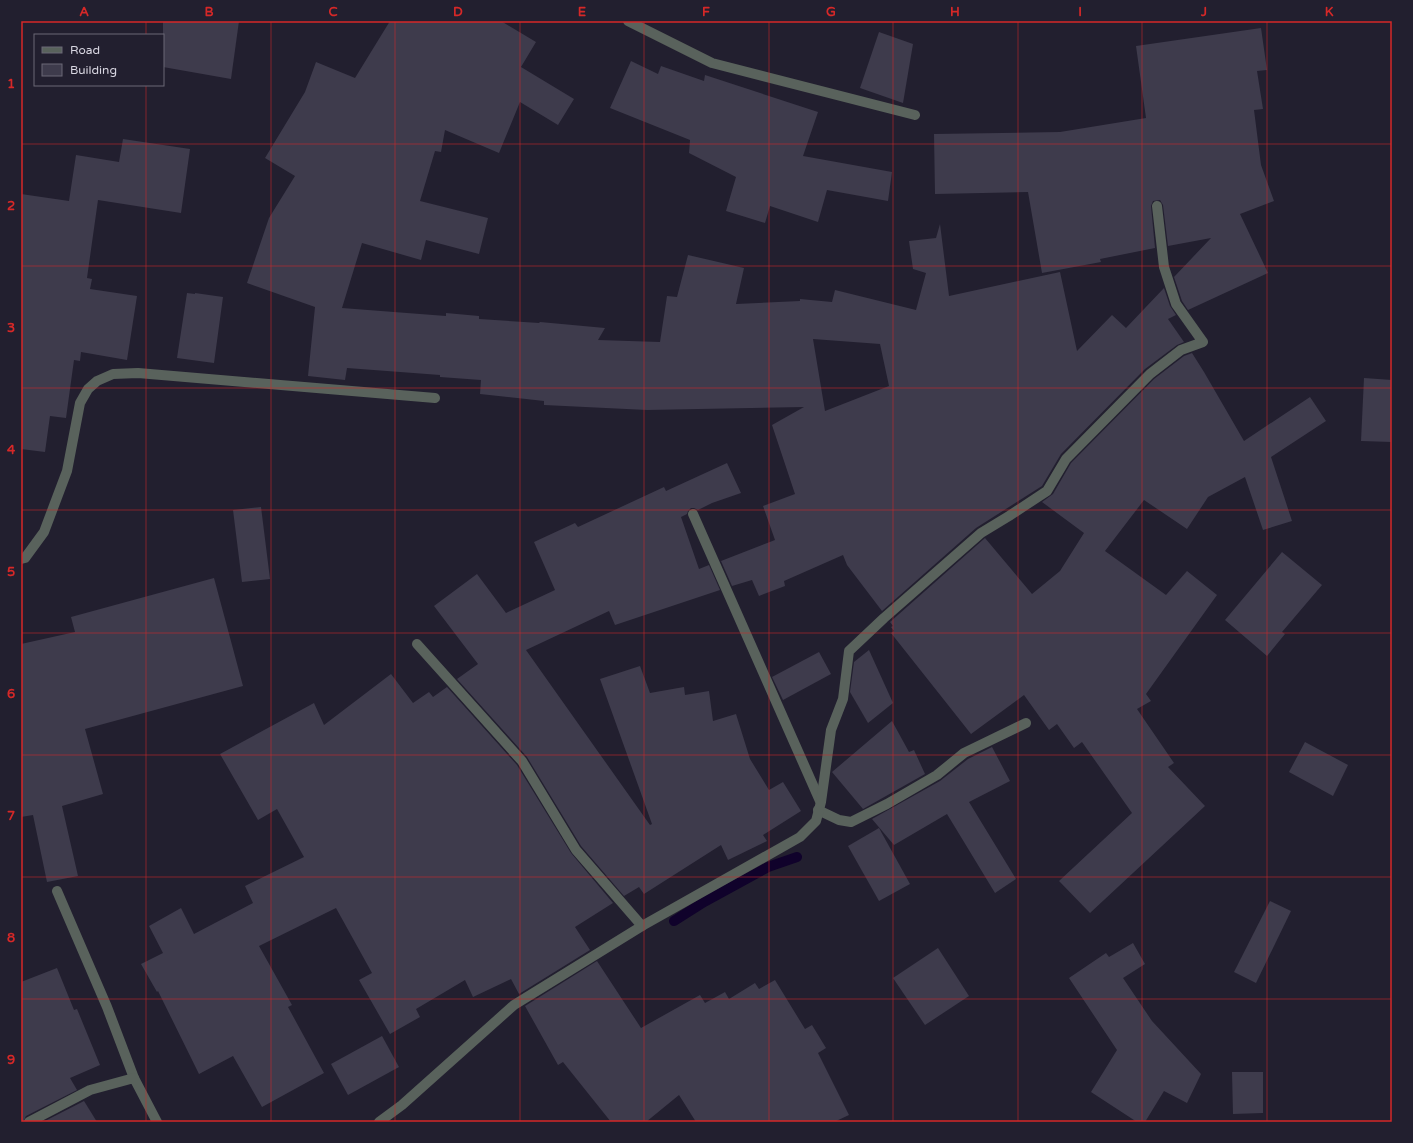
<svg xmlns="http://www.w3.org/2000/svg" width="1413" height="1143" font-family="'Varela Round',sans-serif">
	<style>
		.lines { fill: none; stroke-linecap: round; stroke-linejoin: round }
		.stream { stroke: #10022b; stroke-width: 10 }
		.building { fill: #3e3b4c; fill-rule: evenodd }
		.street { stroke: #59625c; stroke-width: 10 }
		.grid { fill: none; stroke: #d62828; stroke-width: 1; stroke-opacity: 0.55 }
		.neatline { fill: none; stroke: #d62828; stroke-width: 1.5 }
		.grid-label { font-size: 13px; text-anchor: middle; font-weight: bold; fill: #d62828 }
	</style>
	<rect width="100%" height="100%" fill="#221f2f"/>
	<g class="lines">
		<path class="stream" d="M 674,921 L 704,902 L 768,867 L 797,857"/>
	</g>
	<g class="building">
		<path d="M 163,21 L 239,21 L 231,79 L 163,67 Z"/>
		<path d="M 390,21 L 501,21 L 536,42 L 521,67 L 574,99 L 558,125 L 520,102 L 499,153 L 445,130 L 441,152 L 435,151 L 420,201 L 488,218 L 479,254 L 426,240 L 421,260 L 362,243 L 342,308 L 446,316 L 446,313 L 479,316 L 479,319 L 539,323 L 540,322 L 605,328 L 598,340 L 660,342 L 667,296 L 677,297 L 688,255 L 744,268 L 736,304 L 800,301 L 800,299 L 832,302 L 835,290 L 916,310 L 926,273 L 913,269 L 909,241 L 936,238 L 940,224 L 949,296 L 1060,272 L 1077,351 L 1112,315 L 1126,328 L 1164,288 L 1170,306 L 1176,315 L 1168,319 L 1184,342 L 1177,345 L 1145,369 L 1061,454 L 1042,486 L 976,528 L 882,611 L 847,565 L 843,555 L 784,581 L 785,586 L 759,596 L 752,580 L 732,586 L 721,561 L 775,540 L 763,506 L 795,494 L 772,425 L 804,407 L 647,410 L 544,405 L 544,401 L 480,394 L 481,380 L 440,377 L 440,375 L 347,368 L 345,380 L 308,376 L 315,307 L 247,283 L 269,218 L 295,176 L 265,158 L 305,92 L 316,62 L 355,78 ZM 813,339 L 880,344 L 889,386 L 825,411 Z"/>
		<path d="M 1261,28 L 1267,70 L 1257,71 L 1263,109 L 1254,110 L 1261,165 L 1274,201 L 1240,214 L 1268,273 L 1188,310 L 1182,301 L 1174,277 L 1211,238 L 1168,246 L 1163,205 L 1160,200 L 1153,201 L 1151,206 L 1155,248 L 1100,259 L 1101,262 L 1042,273 L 1028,192 L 935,194 L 934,134 L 1060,132 L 1146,118 L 1136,46 Z"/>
		<path d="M 879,32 L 913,44 L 903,103 L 860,88 Z"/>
		<path d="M 631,61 L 658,74 L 661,66 L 704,81 L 705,75 L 818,112 L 803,156 L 892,172 L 888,201 L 827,190 L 818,222 L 770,206 L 765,223 L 726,211 L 736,177 L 689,153 L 690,140 L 610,108 Z"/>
		<path d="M 123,139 L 190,149 L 181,213 L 98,200 L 87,278 L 92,279 L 90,289 L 137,296 L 127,360 L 81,352 L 80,361 L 74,360 L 66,418 L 50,416 L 45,452 L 21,449 L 21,194 L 69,201 L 76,155 L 119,162 Z"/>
		<path d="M 187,293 L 195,294 L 195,293 L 223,297 L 214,363 L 177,358 Z"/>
		<path d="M 1192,353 L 1204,372 L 1244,441 L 1310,397 L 1326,421 L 1271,457 L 1292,521 L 1263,530 L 1245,477 L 1208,497 L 1187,529 L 1144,500 L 1105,551 L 1166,595 L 1187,571 L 1217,595 L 1146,694 L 1151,701 L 1137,709 L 1174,763 L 1168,767 L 1205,806 L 1090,913 L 1059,881 L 1132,813 L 1082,742 L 1074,748 L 1057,724 L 1049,730 L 1024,695 L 971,734 L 891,633 L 894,631 L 891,627 L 893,626 L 890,622 L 985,538 L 1032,594 L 1060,571 L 1084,533 L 1042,502 L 1053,494 L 1071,463 L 1154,379 L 1184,356 Z"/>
		<path d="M 1364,378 L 1392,380 L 1392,442 L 1361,441 Z"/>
		<path d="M 727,463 L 741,493 L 712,503 L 698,510 L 694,508 L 691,508 L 688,511 L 687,514 L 681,517 L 699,569 L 709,565 L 720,590 L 615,625 L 609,611 L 526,650 L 650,825 L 652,824 L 600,679 L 640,666 L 650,693 L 684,687 L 685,695 L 709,691 L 713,721 L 736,714 L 750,759 L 769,790 L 783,782 L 801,811 L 763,835 L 767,841 L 728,860 L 721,845 L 644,894 L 639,887 L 624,896 L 581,846 L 527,757 L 457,679 L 478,664 L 434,606 L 477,574 L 506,613 L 555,590 L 534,542 L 575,523 L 578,527 L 664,487 L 666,491 Z"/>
		<path d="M 261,507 L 270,579 L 242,582 L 233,510 Z"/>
		<path d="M 1282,552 L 1322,585 L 1282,632 L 1285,634 L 1267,656 L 1225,620 Z"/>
		<path d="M 214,578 L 243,686 L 85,729 L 103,794 L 62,806 L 78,876 L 47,882 L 33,815 L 21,817 L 21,644 L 75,632 L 71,617 Z"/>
		<path d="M 869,650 L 893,703 L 868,723 L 850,692 L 854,662 Z"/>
		<path d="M 819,652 L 831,674 L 783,700 L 772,677 Z"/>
		<path d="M 391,674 L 413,703 L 429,692 L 433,697 L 447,687 L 517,765 L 571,853 L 613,903 L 575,927 L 590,950 L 519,994 L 511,979 L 473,997 L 465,980 L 416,1009 L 420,1017 L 390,1034 L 359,980 L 372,973 L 336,908 L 259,946 L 292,1005 L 288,1007 L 324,1073 L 262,1107 L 233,1056 L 199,1074 L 158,991 L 157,992 L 141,964 L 163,953 L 149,926 L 181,908 L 194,934 L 253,903 L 245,886 L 304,857 L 277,809 L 258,820 L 220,754 L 314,703 L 324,725 Z"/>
		<path d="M 892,721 L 909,752 L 914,750 L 925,774 L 863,809 L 832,772 Z"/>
		<path d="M 1305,742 L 1348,765 L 1333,796 L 1289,772 Z"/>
		<path d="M 992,747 L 1010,781 L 969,802 L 1016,879 L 995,893 L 947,814 L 894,845 L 872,819 L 940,781 L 968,759 Z"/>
		<path d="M 879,828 L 910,884 L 879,901 L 848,846 Z"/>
		<path d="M 1270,901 L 1291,911 L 1256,983 L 1234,972 Z"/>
		<path d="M 1133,943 L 1145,964 L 1123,978 L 1152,1021 L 1201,1074 L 1187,1103 L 1164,1091 L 1145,1122 L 1137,1122 L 1091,1092 L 1117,1050 L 1069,978 L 1106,953 L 1109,957 Z"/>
		<path d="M 938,948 L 969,996 L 925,1025 L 893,978 Z"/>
		<path d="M 597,961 L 641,1028 L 700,995 L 705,1003 L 725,992 L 729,999 L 755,983 L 759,989 L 775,980 L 805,1029 L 812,1025 L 826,1048 L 818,1053 L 849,1115 L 834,1122 L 696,1122 L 679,1095 L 646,1122 L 611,1122 L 563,1062 L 558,1065 L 525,1006 Z"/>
		<path d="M 57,968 L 74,1010 L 77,1009 L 100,1065 L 70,1078 L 77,1090 L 26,1116 L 23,1122 L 21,1122 L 21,982 Z"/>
		<path d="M 382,1036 L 399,1067 L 348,1095 L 331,1064 Z"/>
		<path d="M 1232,1072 L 1263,1072 L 1263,1113 L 1233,1114 Z"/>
		<path d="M 84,1101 L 97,1122 L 43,1122 Z"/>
	</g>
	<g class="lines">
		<g class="street">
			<path d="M 628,21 L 712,63 L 915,115"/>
			<path d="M 693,514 L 820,801"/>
			<path d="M 21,559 L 25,558 L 44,532 L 67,471 L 80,403 L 88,389 L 97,381 L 113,374 L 138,373 L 435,398"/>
			<path d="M 417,644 L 522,761 L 576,850 L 642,926"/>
			<path d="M 818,810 L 839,820 L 851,822 L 887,804 L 937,775 L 964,753 L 1026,723"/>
			<path d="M 57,891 L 107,1007 L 134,1078"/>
			<path d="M 29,1122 L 90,1090 L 134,1078 L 157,1122"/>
			<path d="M 379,1122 L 402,1105 L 514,1005 L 642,926 L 800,837 L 816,821 L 821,802 L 831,730 L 843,699 L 849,651 L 884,618 L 981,533 L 1009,516 L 1047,491 L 1066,459 L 1150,374 L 1181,350 L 1203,342 L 1176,304 L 1164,267 L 1157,206"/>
		</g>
	</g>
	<path class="grid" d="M 146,21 L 146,35M 271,21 L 271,1122M 395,21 L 395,1122M 520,21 L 520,1122M 644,21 L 644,1122M 769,21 L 769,1122M 893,21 L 893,1122M 1018,21 L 1018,1122M 1142,21 L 1142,1122M 1267,21 L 1267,1122M 146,85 L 146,1122M 21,144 L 1392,144M 21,266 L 1392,266M 21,388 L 1392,388M 21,510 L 1392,510M 21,633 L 1392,633M 21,755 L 1392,755M 21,877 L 1392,877M 21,999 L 1392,999"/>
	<rect width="1413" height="1143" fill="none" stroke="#221f2f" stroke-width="44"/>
	<rect x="34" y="34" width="130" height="52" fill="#221f2f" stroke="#6b6876"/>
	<rect x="42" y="47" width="20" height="6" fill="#59625c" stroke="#6b6876"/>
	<text x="70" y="54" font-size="12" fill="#d8d6e1">Road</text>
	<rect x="42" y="64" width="20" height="12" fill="#3e3b4c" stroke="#6b6876"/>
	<text x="70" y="74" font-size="12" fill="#d8d6e1">Building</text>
	<rect x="22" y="22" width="1369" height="1099" class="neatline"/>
	<g class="grid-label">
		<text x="84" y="16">A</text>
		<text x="209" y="16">B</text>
		<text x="333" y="16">C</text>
		<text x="458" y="16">D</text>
		<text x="582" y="16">E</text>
		<text x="706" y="16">F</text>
		<text x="831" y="16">G</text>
		<text x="955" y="16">H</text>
		<text x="1080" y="16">I</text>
		<text x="1204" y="16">J</text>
		<text x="1329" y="16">K</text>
		<text x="11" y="88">1</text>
		<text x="11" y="210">2</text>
		<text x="11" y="332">3</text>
		<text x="11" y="454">4</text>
		<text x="11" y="576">5</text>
		<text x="11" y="698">6</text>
		<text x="11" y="820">7</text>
		<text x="11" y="942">8</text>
		<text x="11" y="1064">9</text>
	</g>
</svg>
